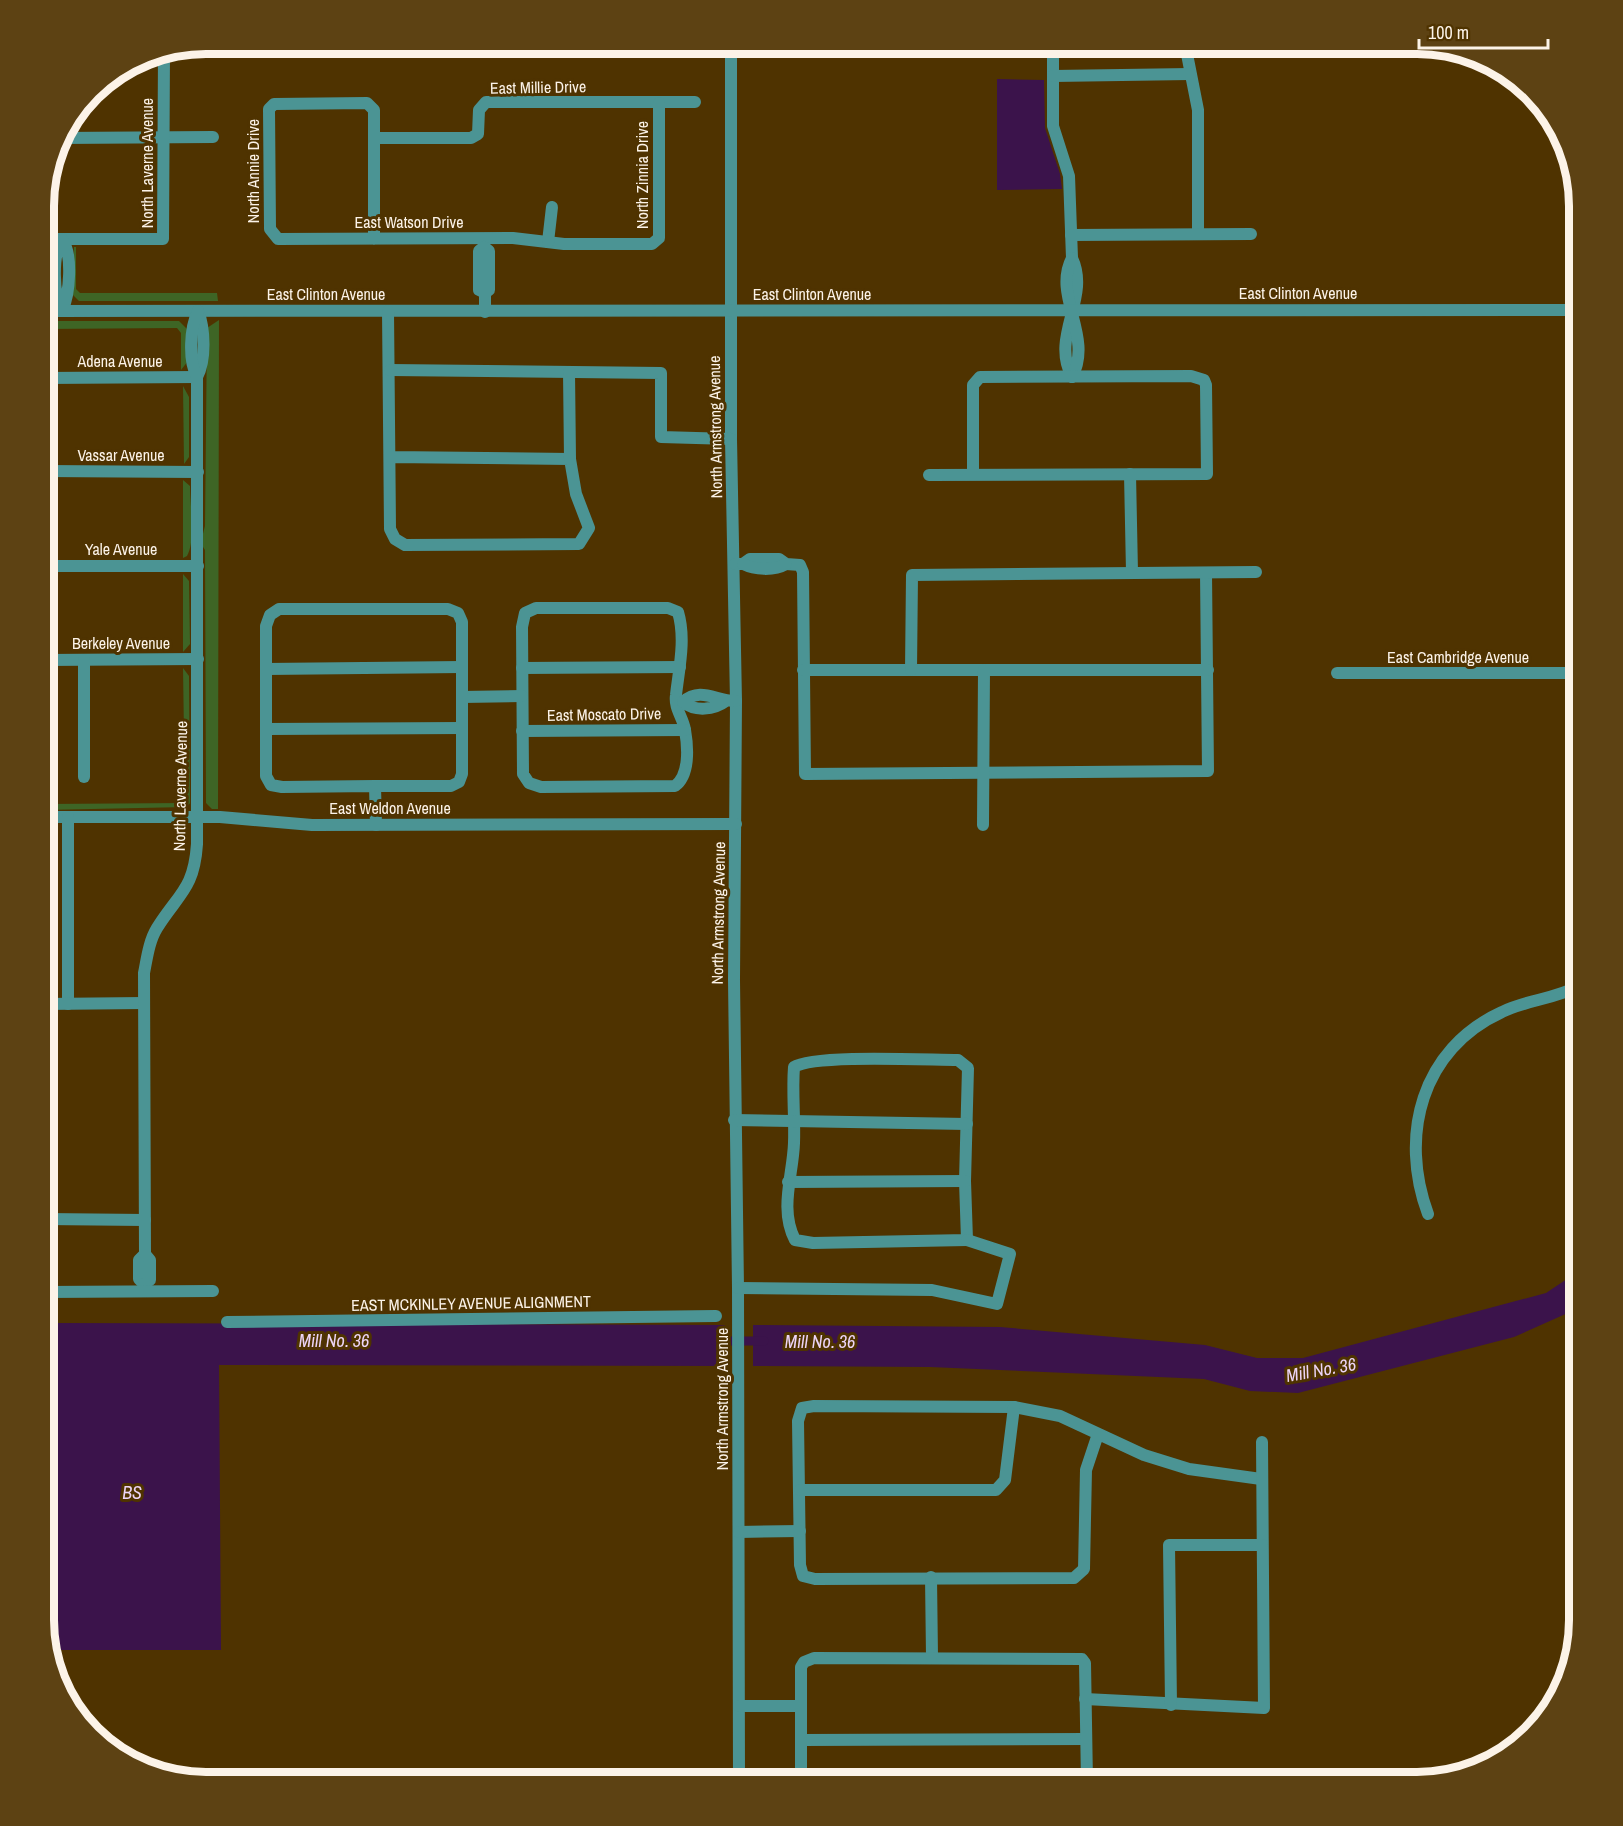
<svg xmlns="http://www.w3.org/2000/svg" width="1623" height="1826" font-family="'Archivo Narrow',sans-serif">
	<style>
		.green { fill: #3e6525 }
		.water { fill: #3b134b }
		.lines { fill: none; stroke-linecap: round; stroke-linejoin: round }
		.canal { stroke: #3b134b; stroke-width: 9 }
		.minor { stroke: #4b9494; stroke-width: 12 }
		.labels { text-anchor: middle; stroke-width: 6; stroke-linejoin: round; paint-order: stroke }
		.street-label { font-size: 16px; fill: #fcf3e8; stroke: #4f3300 }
		.water-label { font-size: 18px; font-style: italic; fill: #edd5f8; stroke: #4f3300 }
		.rim { fill: none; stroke: #fcf3e8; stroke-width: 8 }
	</style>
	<rect width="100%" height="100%" fill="#4f3300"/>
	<g class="green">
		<path d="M 74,247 L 76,247 L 76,289 L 80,293 L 217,293 L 218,301 L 79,301 L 72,294 Z"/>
		<path d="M 219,320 L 218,809 L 212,809 L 206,803 L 205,550 C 199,543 203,535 205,526 L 207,328 Z"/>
		<path d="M 44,321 L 179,321 L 187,329 L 188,361 L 181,370 L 181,333 L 177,328 L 44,329 Z"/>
		<path d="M 183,386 L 189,397 L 189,457 L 184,464 Z"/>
		<path d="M 183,480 L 190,486 C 190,506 196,540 187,556 L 183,558 Z"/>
		<path d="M 183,574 L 189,581 L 190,644 L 183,652 Z"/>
		<path d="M 183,668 L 189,676 L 190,803 L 187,807 L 44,810 L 44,804 L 185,803 Z"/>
	</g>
	<g class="water">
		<path d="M 997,79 L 1044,80 L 1045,128 L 1060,174 L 1062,189 L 997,190 Z"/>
		<path d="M 1579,1271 L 1579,1308 L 1514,1337 L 1298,1393 L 1250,1391 L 1204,1379 L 930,1367 L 753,1366 L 753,1325 L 1000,1327 L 1205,1345 L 1257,1358 L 1303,1358 L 1546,1293 Z"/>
		<path d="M 44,1323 L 725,1325 L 725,1366 L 219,1365 L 221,1650 L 48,1650 L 44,1621 Z"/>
	</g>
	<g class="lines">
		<path class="canal" d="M 715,1341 L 764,1341"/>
		<g class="minor">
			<path d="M 497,44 L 546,44"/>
			<path d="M 731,44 L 731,439 L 736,701 L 734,980 L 738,1288 L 739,1782"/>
			<path d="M 1053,44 L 1053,126 L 1069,176 L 1072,258 C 1091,298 1050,336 1072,377"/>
			<path d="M 1185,44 L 1198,110 L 1198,234"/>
			<path d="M 1053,76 L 1190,74"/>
			<path d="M 59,138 L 213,137"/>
			<path d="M 374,138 L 471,138 L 478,134 L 479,110 L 486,102 L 695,102"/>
			<path d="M 1071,235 L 1251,234"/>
			<path d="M 44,239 L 163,239 L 164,52"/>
			<path d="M 62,239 C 73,254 70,294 62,311 C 53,294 52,255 62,239 Z"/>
			<path d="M 374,239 L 374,110 L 367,103 L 274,104 L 269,109 L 270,229 L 278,239 L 513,238 L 564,244 L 652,244 L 659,238 L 659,103"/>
			<path d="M 548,242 L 552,207"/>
			<path d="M 1072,258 C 1052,296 1094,336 1072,377"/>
			<path d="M 485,293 L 479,290 L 479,251 L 484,247 L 489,251 L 489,290 L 485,293 L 485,312"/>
			<path d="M 44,311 L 1579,310"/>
			<path d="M 388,311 L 390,529 L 395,539 L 405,545 L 579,544 L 589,528 L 576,494 L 570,459 L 390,457"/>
			<path d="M 390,370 L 661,373 L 661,437 L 731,439"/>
			<path d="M 569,372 L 570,459"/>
			<path d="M 197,377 C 206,360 205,329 198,311"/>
			<path d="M 44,378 L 197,377"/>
			<path d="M 44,471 L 198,472"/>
			<path d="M 1130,474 L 1132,572"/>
			<path d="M 929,475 L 1207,474 L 1206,385 L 1204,380 L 1191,376 L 980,377 L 973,385 L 973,475"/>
			<path d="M 735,564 L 743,564 L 750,559 L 779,559 L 786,564 L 800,565 L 803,572 L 805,774 L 1208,771 L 1206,573"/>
			<path d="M 743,564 C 755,570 774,571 786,564"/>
			<path d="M 44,566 L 198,566"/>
			<path d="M 536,608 L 668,608 L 678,612 C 686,639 679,668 676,695 C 674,709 683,717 685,730 C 688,747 690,775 675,786 L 541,787 L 529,783 L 523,774 L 522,627 L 525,613 Z"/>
			<path d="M 44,660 L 198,659"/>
			<path d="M 84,660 L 84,777"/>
			<path d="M 522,668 L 680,667"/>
			<path d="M 266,669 L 462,667"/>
			<path d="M 803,670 L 1208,670"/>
			<path d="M 911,670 L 912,575 L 1256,572"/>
			<path d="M 1337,673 L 1579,673"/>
			<path d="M 462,697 L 522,696"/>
			<path d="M 726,701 C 714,710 695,712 683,702 C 701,686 717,702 736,701"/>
			<path d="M 266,729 L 462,728"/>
			<path d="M 522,731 L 685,730"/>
			<path d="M 375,786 L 451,786 L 459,782 L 462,774 L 462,622 L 458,613 L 448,609 L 279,609 L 270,615 L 266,626 L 266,776 L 271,785 L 282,787 L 375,786 L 376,825"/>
			<path d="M 44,817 L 220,817 L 312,825 L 736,824"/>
			<path d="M 68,817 L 68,1004"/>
			<path d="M 983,825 L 984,670"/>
			<path d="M 44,1004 L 144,1003"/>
			<path d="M 958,1060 L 968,1068 L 965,1181 L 967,1240 L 813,1243 L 795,1240 C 779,1209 793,1175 794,1143 C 795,1118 792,1092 794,1067 C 813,1054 928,1060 958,1060 Z"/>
			<path d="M 734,1120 L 967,1124"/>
			<path d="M 788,1182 L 965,1181"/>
			<path d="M 1428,1214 C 1399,1136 1421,1049 1502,1012 C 1526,1000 1555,999 1579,986"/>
			<path d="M 44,1219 L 145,1220"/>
			<path d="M 144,1284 L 139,1279 L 139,1260 L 145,1254"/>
			<path d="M 738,1288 L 932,1290 L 997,1304 L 1010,1254 L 967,1240"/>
			<path d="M 144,1291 L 144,1284 L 150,1280 L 150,1260 L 145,1254 L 144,973 C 147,958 149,941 157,928 C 179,893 194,889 197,844 L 197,377 C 188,360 190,328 198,311"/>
			<path d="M 44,1292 L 213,1291"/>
			<path d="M 227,1322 L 716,1316"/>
			<path d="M 1098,1434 L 1086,1470 L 1084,1569 L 1074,1578 L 815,1579 L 803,1576 L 800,1565 L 798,1421 L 802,1408 L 814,1406 L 1014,1407 L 1060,1416 L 1144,1455 L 1189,1469 L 1261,1479"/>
			<path d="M 800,1490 L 996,1490 L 1005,1480 L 1014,1407"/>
			<path d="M 739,1532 L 800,1531"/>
			<path d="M 931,1577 L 932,1657"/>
			<path d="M 1085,1699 L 1264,1708 L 1262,1442"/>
			<path d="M 1171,1705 L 1169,1545 L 1262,1545"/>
			<path d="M 739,1706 L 801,1706"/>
			<path d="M 801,1740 L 1086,1739"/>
			<path d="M 801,1782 L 801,1667 L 804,1662 L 814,1658 L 1082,1659 L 1085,1663 L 1087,1782"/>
		</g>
	</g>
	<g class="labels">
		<g class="street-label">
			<text transform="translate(538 87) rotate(-1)" y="6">East Millie Drive</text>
			<text transform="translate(147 163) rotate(-90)" y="6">North Laverne Avenue</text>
			<text transform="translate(253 171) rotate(-90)" y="6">North Annie Drive</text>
			<text transform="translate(642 175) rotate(-90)" y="6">North Zinnia Drive</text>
			<text x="409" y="228">East Watson Drive</text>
			<text x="1298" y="299">East Clinton Avenue</text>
			<text x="326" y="300">East Clinton Avenue</text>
			<text x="812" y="300">East Clinton Avenue</text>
			<text x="120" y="367">Adena Avenue</text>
			<text transform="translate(715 427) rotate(-91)" y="6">North Armstrong Avenue</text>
			<text x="121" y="461">Vassar Avenue</text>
			<text x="121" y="555">Yale Avenue</text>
			<text x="121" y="649">Berkeley Avenue</text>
			<text x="1458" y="663">East Cambridge Avenue</text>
			<text transform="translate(604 714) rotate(-1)" y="6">East Moscato Drive</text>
			<text transform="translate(180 786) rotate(-89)" y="6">North Laverne Avenue</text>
			<text x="390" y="814">East Weldon Avenue</text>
			<text transform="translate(718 913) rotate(-89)" y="6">North Armstrong Avenue</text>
			<text transform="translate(471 1303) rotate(-1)" y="6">EAST MCKINLEY AVENUE ALIGNMENT</text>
			<text transform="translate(722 1399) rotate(-90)" y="6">North Armstrong Avenue</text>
		</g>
		<g class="water-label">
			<text x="334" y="1347">Mill No. 36</text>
			<text x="820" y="1348">Mill No. 36</text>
			<text transform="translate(1321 1370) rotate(-10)" y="6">Mill No. 36</text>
			<text x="132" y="1499">BS</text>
		</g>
	</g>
	<path d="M0 0H1623V1826H0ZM206 54H1417A152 152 0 0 1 1569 206V1620A152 152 0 0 1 1417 1772H206A152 152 0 0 1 54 1620V206A152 152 0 0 1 206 54Z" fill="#5d4213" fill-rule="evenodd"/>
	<path class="rim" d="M206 54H1417A152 152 0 0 1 1569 206V1620A152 152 0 0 1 1417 1772H206A152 152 0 0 1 54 1620V206A152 152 0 0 1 206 54Z"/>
	<path d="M1419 39v9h129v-9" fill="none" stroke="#fcf3e8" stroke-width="3"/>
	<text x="1428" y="39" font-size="18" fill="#fcf3e8" stroke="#4f3300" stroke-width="4.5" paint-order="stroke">100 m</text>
</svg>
